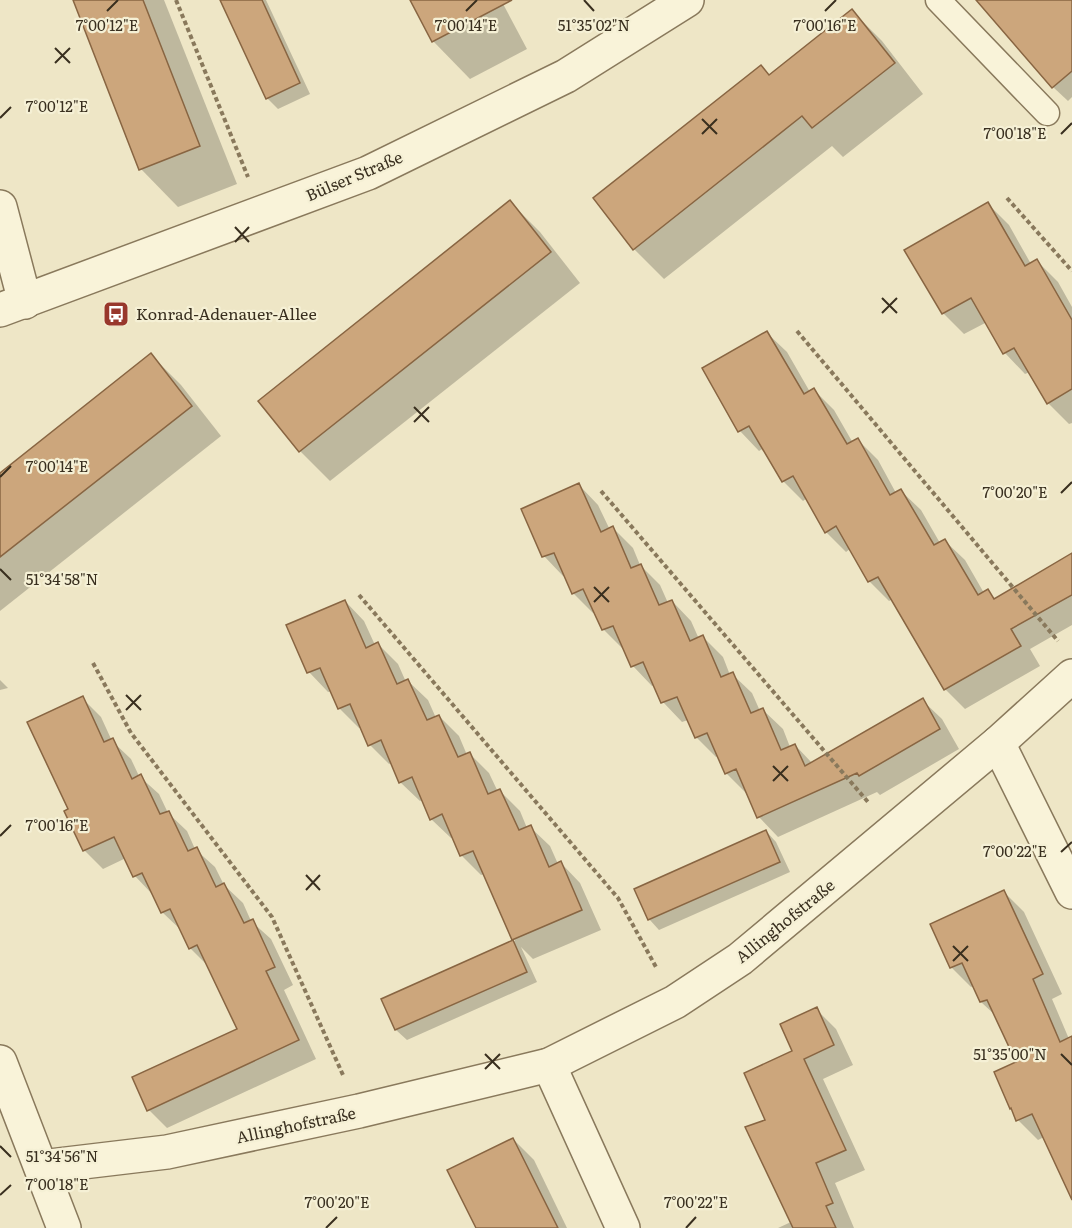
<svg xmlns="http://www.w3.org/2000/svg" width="1072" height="1228" font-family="Literata,serif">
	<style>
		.shadow { fill: #0003 }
		.building { fill: #cca67c; stroke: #886542; stroke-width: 1.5 }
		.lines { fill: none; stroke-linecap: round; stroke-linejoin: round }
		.service-casing { stroke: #89795c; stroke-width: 27 }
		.minor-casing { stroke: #89795c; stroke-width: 36 }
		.path { stroke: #89795c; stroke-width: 4; stroke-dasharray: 4.5 3; stroke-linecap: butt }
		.service { stroke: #f9f3d9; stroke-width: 24 }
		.minor { stroke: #f9f3d9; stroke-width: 33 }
		.ticks { fill: none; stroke: #392f1f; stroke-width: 2 }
		.labels { text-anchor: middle; stroke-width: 4.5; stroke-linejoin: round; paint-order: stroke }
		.street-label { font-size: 16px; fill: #392f1f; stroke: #f5f0d5 }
		.poi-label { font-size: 16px; fill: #392f1f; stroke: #f5f0d5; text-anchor: start }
		.ticks-label { font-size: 15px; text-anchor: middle; fill: #392f1f; stroke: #f5f0d5; stroke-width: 4.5; stroke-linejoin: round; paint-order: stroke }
	</style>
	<rect width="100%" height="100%" fill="#eee6c6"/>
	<g class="shadow">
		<path d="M 74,0 L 164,0 L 237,184 L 178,207 L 141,169 Z"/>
		<path d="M 221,0 L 266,0 L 310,94 L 278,109 L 267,98 Z"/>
		<path d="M 411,0 L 501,0 L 527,49 L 470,79 L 433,41 Z"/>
		<path d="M 978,0 L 1072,0 L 1072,97 L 1068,101 L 1053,87 Z"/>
		<path d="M 852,11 L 882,41 L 923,94 L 843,157 L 832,146 L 664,279 L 634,249 L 770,76 Z"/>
		<path d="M 510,202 L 540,232 L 580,283 L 330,481 L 300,451 L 260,401 Z"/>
		<path d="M 988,204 L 1009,225 L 1031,264 L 1037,261 L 1058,282 L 1072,307 L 1072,423 L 1069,424 L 1048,403 L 1030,372 L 1025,374 L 1005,353 L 987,322 L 964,334 L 943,313 Z"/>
		<path d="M 767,333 L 787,352 L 810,392 L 814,390 L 834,410 L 853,443 L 858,440 L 878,460 L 896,493 L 901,491 L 921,510 L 940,543 L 945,541 L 965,560 L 984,593 L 988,591 L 996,600 L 1072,555 L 1072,625 L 1030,649 L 1040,666 L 965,709 L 945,689 L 893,599 L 889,601 L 869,581 L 850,549 L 846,552 L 826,532 L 807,498 L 803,501 L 783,481 L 764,448 L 759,451 L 740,431 Z"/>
		<path d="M 151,355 L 181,385 L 221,436 L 0,611 L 0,475 Z"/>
		<path d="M 579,485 L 598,505 L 610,530 L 613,528 L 633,548 L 640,565 L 660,585 L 668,603 L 672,601 L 691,621 L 699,639 L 703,637 L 723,657 L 730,675 L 732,674 L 752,693 L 760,711 L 763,710 L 783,729 L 790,747 L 795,745 L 812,763 L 922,700 L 942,719 L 959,749 L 880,795 L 877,792 L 778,837 L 759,817 L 748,792 L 746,793 L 726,773 L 718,756 L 716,757 L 696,737 L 688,720 L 682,722 L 663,702 L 655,685 L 652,686 L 633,666 L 625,648 L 623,649 L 603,629 L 595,612 L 593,613 L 573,593 L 565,575 L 563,576 L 544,556 Z"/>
		<path d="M 345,601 L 364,621 L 375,645 L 378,644 L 398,664 L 406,682 L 408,681 L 428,700 L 436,718 L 439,716 L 459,736 L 467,755 L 470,754 L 489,773 L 498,792 L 500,791 L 520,811 L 527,828 L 530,827 L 550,846 L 558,864 L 561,863 L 580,883 L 601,930 L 533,959 L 521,947 L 537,982 L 407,1040 L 396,1030 L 383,999 L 515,941 L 484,874 L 481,875 L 461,855 L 454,837 L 451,838 L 431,819 L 423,800 L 420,801 L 400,782 L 392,763 L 389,764 L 370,745 L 362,727 L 359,728 L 339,708 L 332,691 L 328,692 L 309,672 Z"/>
		<path d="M 0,680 L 8,688 L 0,690 Z"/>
		<path d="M 82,698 L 101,717 L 112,741 L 131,759 L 139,776 L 159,794 L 168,813 L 187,831 L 195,849 L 215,867 L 224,885 L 243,903 L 251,921 L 271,939 L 293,985 L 284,990 L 316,1059 L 167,1128 L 149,1110 L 239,1029 L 209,967 L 190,948 L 181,930 L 162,912 L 153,895 L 135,876 L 126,858 L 103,869 L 84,850 L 70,810 Z"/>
		<path d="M 766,831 L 776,842 L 790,872 L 659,930 L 649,919 Z"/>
		<path d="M 1004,892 L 1024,912 L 1062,994 L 1052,999 L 1072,1046 L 1072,1186 L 1044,1137 L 1038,1140 L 1018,1120 L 1011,1108 L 996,1072 L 1018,1063 L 996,1016 L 981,1002 L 974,986 L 971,987 L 951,967 Z"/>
		<path d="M 816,1009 L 836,1029 L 853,1065 L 823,1079 L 865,1170 L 835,1183 L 854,1228 L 778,1228 L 791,1222 L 767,1121 L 794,1051 Z"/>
		<path d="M 513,1139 L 534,1160 L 567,1228 L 477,1228 Z"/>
	</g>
	<g class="building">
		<path d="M 73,0 L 143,0 L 200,146 L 139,170 Z"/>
		<path d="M 220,0 L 262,0 L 300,83 L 266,99 Z"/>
		<path d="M 410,0 L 512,0 L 432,42 Z"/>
		<path d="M 976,0 L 1072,0 L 1072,71 L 1052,88 Z"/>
		<path d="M 852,9 L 895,63 L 812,128 L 802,116 L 633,250 L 593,198 L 761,65 L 769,75 Z"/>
		<path d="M 510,200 L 551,252 L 299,452 L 258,401 Z"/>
		<path d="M 988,202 L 1025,266 L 1037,259 L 1072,320 L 1072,389 L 1047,404 L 1014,348 L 1003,354 L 971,298 L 942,314 L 904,250 Z"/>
		<path d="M 767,331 L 804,394 L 814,388 L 847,444 L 858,438 L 890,495 L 901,489 L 934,545 L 945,539 L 978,595 L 988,589 L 994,599 L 1072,553 L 1072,595 L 1011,629 L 1021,646 L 944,690 L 878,577 L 868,582 L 836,526 L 825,533 L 793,476 L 782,482 L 749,426 L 738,432 L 702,368 Z"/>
		<path d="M 151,353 L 192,406 L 0,557 L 0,473 Z"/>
		<path d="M 579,483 L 601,532 L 613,526 L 631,568 L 641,564 L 659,605 L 672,600 L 690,641 L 703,635 L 721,677 L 733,672 L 751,713 L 763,708 L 781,750 L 795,744 L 805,766 L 923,698 L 940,729 L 859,776 L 857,773 L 757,818 L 736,769 L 725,774 L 707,733 L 695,738 L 677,697 L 661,703 L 643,662 L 631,667 L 613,626 L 602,630 L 583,589 L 572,594 L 554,553 L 542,557 L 521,509 Z"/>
		<path d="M 345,600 L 366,648 L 378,642 L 397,684 L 408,679 L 427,720 L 439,715 L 458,757 L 470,752 L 488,794 L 500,789 L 519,830 L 531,825 L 549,867 L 561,861 L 582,910 L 512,940 L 473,851 L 460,856 L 442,814 L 430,820 L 412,777 L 399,783 L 381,740 L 368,746 L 350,704 L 338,709 L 320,668 L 307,673 L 286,625 Z"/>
		<path d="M 83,696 L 104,742 L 113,738 L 132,779 L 141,774 L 160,814 L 169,811 L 188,851 L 197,847 L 216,887 L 224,883 L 244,923 L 253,919 L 275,967 L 266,971 L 299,1040 L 147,1111 L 132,1077 L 237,1029 L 197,945 L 189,949 L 170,909 L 161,913 L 142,873 L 133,877 L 114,837 L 83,851 L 64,811 L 68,809 L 27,722 Z"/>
		<path d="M 766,830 L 780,862 L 648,920 L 634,889 Z"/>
		<path d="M 1004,890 L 1043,974 L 1033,979 L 1060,1042 L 1072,1036 L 1072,1200 L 1032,1114 L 1016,1121 L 1011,1108 L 1010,1109 L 994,1072 L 1016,1062 L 987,1000 L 980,1002 L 962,963 L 950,968 L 930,924 Z"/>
		<path d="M 513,940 L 527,972 L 395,1030 L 381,999 Z"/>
		<path d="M 817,1007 L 834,1045 L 804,1059 L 846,1150 L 816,1163 L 833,1203 L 826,1206 L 836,1228 L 793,1228 L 745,1127 L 765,1120 L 744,1073 L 792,1051 L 780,1024 Z"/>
		<path d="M 513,1138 L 558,1228 L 476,1228 L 447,1170 Z"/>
	</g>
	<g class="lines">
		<g class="service-casing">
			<path id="service" d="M 938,0 L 1047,113"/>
		</g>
		<g class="minor-casing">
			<g id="minor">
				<path d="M 0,207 L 25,302"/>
				<path d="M 0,310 L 368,173 L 566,76 L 687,0"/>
				<path d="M 998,743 L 1072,892"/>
				<path d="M 0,1062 L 64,1228"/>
				<path d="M 549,1065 L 623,1228"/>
				<path d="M 41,1167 L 167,1152 L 359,1111 L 549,1065 L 675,1002 L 740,959 L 998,743 L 1072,676"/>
			</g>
		</g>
		<g class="path">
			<path d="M 176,0 L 248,177"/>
			<path d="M 1007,198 L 1072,271"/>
			<path d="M 797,331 L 1058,641"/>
			<path d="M 601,491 L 868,802"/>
			<path d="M 359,595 L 618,898 L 656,967"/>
			<path d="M 93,663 L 131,733 L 272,917 L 343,1075"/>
		</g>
		<use href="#service" class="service"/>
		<use href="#minor" class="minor"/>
	</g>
	<path class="ticks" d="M 584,0 L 594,11M 107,11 L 118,0M 466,11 L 477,0M 825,11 L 836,0M 55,48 L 70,63M 55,63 L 70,48M 0,118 L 11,107M 702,119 L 717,134M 702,134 L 717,119M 1061,134 L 1072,123M 235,227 L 249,242M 235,242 L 249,227M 882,298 L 897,313M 882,313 L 897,298M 414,407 L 429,422M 414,422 L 429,407M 0,477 L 11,466M 1061,493 L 1072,482M 0,569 L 11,580M 594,587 L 609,602M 594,602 L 609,587M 126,695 L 141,710M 126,710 L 141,695M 773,766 L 788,781M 773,781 L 788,766M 0,836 L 11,825M 1061,852 L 1072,842M 306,875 L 320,890M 306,890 L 320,875M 953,946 L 968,961M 953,961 L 968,946M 485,1054 L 500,1069M 1061,1054 L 1072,1065M 485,1069 L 500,1054M 0,1146 L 11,1157M 0,1195 L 11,1185M 326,1228 L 337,1217M 686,1228 L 696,1217"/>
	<defs>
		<g id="bus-square" transform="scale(1.35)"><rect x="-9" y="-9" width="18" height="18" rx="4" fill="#98372c" stroke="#f5f0d5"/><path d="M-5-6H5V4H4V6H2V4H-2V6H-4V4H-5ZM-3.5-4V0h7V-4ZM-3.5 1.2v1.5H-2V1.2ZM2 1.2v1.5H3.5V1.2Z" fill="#fff"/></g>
	</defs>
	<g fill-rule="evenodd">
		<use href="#bus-square" x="116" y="314"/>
	</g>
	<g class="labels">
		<g class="street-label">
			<text transform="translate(354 176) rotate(-23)" y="6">Bülser Straße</text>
			<text transform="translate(785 921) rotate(-39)" y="6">Allinghofstraße</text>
			<text transform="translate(296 1125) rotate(-12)" y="6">Allinghofstraße</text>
		</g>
		<g class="poi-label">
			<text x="136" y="320">Konrad-Adenauer-Allee</text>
		</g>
	</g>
	<g class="ticks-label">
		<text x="107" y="31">7°00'12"E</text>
		<text x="466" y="31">7°00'14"E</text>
		<text x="594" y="31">51°35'02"N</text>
		<text x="825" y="31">7°00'16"E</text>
		<text x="57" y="112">7°00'12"E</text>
		<text x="1015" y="139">7°00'18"E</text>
		<text x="57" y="472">7°00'14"E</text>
		<text x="1015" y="498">7°00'20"E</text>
		<text x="62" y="585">51°34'58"N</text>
		<text x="57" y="831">7°00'16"E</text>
		<text x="1015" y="857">7°00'22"E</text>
		<text x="1010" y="1060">51°35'00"N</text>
		<text x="62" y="1162">51°34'56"N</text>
		<text x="57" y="1190">7°00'18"E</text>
		<text x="696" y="1208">7°00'22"E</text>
		<text x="337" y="1208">7°00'20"E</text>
	</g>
</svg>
